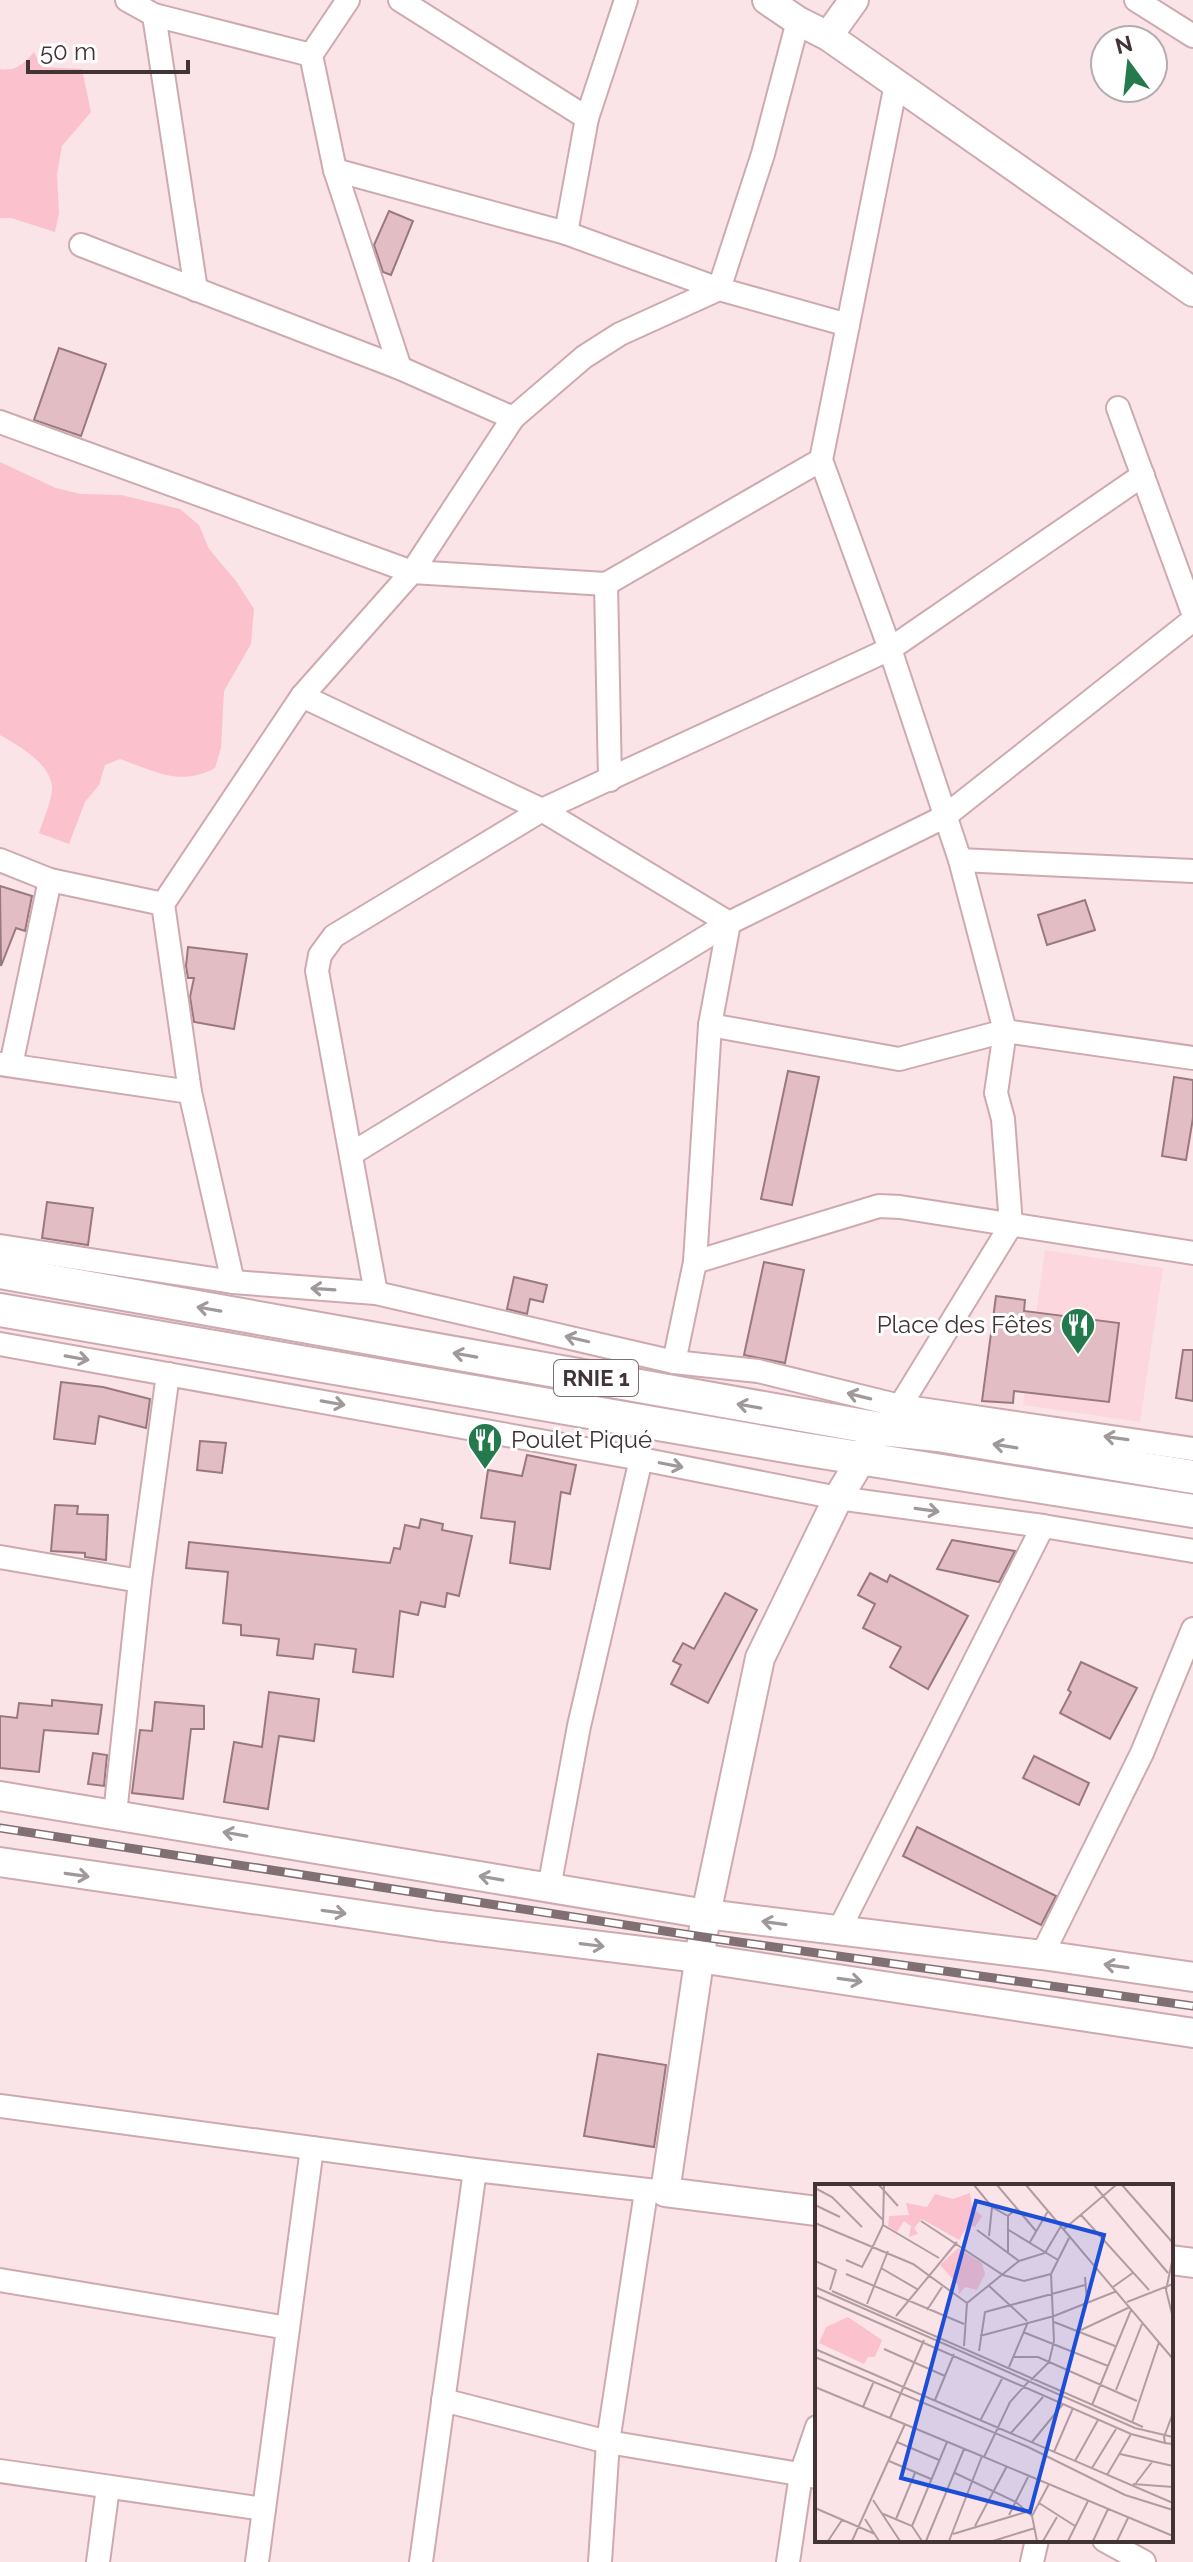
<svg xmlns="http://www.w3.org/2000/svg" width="1193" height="2562" font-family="Raleway,sans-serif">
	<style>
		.built { fill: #fcd7de }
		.green { fill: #fbc1cc }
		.building { fill: #e2bec4; stroke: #99787e; stroke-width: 2 }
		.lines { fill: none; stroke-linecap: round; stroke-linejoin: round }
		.minor-casing { stroke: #cdaab0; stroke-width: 26 }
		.major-casing { stroke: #cdaab0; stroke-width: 32 }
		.highway-casing { stroke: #cdaab0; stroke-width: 36 }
		.minor { stroke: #fff; stroke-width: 22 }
		.major { stroke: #fff; stroke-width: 28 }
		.highway { stroke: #fff; stroke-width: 32 }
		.rail-casing { stroke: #817073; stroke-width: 9 }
		.rail { stroke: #fff; stroke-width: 6; stroke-dasharray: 18; stroke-linecap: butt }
		.oneway { stroke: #a0999a }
		.labels { text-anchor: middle; stroke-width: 6; stroke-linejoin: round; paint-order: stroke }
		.shield { fill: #fff; stroke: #7a7072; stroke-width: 2 }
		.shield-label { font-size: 22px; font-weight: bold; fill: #413336 }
		.poi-label { font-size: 24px; fill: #413336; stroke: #fff; text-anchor: end }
		.inset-road { fill: none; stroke: #b19da1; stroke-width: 2 }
		.view { fill: #1d4ed8; fill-opacity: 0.15; stroke: #1d4ed8; stroke-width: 4 }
		.inset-edge { fill: none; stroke: #413336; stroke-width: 4 }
	</style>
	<rect width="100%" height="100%" fill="#fbe4e8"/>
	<path class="built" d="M 1045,1250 L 1163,1268 L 1140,1422 L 1023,1405 Z"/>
	<g class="green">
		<path d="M 34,52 L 42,67 L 82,69 L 91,112 L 62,146 L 57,174 L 59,213 L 55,232 L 11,218 L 0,218 L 0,69 C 16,72 25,63 34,52 Z"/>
		<path d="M 0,462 L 56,488 L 81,494 L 121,495 L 180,509 L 199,525 L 209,549 L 236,581 L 254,609 L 251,644 L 224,691 L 221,748 L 215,768 C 180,787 154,771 120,759 L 105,765 L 99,785 L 85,802 L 69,844 L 39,833 C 43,820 51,803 52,789 C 52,764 19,746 0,735 Z"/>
	</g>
	<g class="building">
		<path d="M 389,211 L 413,221 L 391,275 L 383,272 L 374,245 Z"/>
		<path d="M 59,348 L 106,364 L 81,436 L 34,420 Z"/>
		<path d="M 0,886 L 32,896 L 25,931 L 16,928 L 1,966 Z"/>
		<path d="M 1085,900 L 1095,930 L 1047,945 L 1038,915 Z"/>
		<path d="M 188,947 L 247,954 L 234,1029 L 194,1022 L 190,997 L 194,978 L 188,978 L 186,966 Z"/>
		<path d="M 788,1071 L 819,1077 L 792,1205 L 761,1199 Z"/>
		<path d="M 1174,1077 L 1193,1080 L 1193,1118 L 1186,1160 L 1162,1156 Z"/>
		<path d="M 47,1202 L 93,1208 L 88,1245 L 42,1238 Z"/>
		<path d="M 764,1262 L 804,1270 L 785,1363 L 744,1355 Z"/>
		<path d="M 514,1277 L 547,1285 L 543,1302 L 530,1299 L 527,1314 L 507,1309 Z"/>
		<path d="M 996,1296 L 1025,1300 L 1024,1311 L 1119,1323 L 1109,1402 L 1014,1391 L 1013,1403 L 982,1401 Z"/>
		<path d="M 1183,1350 L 1193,1350 L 1193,1401 L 1176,1398 Z"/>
		<path d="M 61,1382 L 103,1387 L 150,1399 L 146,1428 L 99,1416 L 95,1444 L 54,1439 Z"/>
		<path d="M 200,1441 L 226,1443 L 222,1473 L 197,1470 Z"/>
		<path d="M 527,1455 L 576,1465 L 570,1494 L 561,1492 L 550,1569 L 510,1563 L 515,1522 L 481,1518 L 488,1470 L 522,1476 Z"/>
		<path d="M 55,1505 L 78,1506 L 77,1514 L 108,1515 L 106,1560 L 85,1557 L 85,1553 L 51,1551 Z"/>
		<path d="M 421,1519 L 443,1524 L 442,1530 L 472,1536 L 459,1596 L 447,1593 L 445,1607 L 421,1602 L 418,1615 L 400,1611 L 393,1677 L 353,1672 L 356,1649 L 315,1644 L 313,1659 L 277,1655 L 279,1639 L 241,1635 L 241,1625 L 223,1623 L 228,1572 L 186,1568 L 189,1542 L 390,1563 L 394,1548 L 400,1549 L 405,1525 L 419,1528 Z"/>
		<path d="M 952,1540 L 1015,1551 L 999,1582 L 937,1569 Z"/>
		<path d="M 870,1573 L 887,1582 L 890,1575 L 968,1616 L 928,1689 L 890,1667 L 901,1647 L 863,1628 L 875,1604 L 858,1595 Z"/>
		<path d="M 725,1593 L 757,1610 L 708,1703 L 671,1684 L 681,1665 L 673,1661 L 683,1643 L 694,1649 Z"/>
		<path d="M 1081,1662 L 1137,1688 L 1110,1739 L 1060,1713 L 1071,1692 L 1068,1690 Z"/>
		<path d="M 269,1692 L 319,1699 L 314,1741 L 279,1736 L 268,1809 L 224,1802 L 234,1742 L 262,1747 Z"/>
		<path d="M 52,1700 L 102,1705 L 98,1734 L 44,1730 L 39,1772 L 0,1768 L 0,1716 L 17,1718 L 19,1703 L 52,1706 Z"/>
		<path d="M 155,1702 L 204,1706 L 204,1729 L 191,1729 L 183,1799 L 132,1793 L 140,1730 L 152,1731 Z"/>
		<path d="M 93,1753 L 107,1755 L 104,1786 L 88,1784 Z"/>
		<path d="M 1034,1756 L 1089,1783 L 1079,1805 L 1023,1778 Z"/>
		<path d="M 917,1827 L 1056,1896 L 1041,1925 L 903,1856 Z"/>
		<path d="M 598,2054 L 666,2065 L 654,2147 L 584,2136 Z"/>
	</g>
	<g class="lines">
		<g class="minor-casing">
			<g id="minor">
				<path d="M 127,0 L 154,15 L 311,55"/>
				<path d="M 348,0 L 311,55 L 335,170 L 400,368"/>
				<path d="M 400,0 L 587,118"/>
				<path d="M 1136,0 L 1193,36"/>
				<path d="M 154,15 L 196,290"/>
				<path d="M 335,170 L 566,233 L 719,289 L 848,325"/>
				<path d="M 566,233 L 587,118 L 626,0"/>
				<path d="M 81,245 L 400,368 L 513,418"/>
				<path d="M 1118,408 L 1193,613"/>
				<path d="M 0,422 L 412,572 L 606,584 L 821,460"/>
				<path d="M 606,584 L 610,780"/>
				<path d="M 302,696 L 542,810 L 729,923"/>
				<path d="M 0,860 L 50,880 L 163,904"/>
				<path d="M 960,860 L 1193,871"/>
				<path d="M 710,1025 L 899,1059 L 1005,1031 L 1193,1058"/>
				<path d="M 0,1064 L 190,1092"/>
				<path d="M 11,1065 L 50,880"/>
				<path d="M 351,1154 L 729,923 L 944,817 L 1193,620"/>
				<path d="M 0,1246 L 233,1282 L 376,1293 L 674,1362 L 758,1371 L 900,1406 L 1193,1449"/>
				<path d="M 695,1262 L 879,1206 L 900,1207 L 1193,1253"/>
				<path d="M 233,1282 L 190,1092 L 163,904 L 302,696 L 412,572 L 513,418 L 584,357 L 620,334 L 719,289 L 763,154 L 798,21"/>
				<path d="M 376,1293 L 317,971 L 320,955 L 334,936 L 542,810 L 890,649 L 1143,475"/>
				<path d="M 0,1344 L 641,1459 L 838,1498 L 1043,1526 L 1193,1551"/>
				<path d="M 674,1362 L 695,1262 L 710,1025 L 729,923"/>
				<path d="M 881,1429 L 900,1406 L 1011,1225 L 1003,1119 L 996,1093 L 1005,1031 L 960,860 L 890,649 L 821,460 L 896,84"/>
				<path d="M 0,1557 L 140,1581"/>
				<path d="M 115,1814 L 140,1581 L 168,1374"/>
				<path d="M 549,1888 L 579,1726 L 641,1459"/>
				<path d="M 838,1932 L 1043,1526"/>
				<path d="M 1042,1955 L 1142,1753 L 1193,1629"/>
				<path d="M 0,2106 L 475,2170 L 665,2192"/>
				<path d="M 0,2280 L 288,2328"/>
				<path d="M 443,2400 L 608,2442 L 817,2477"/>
				<path d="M 0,2471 L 264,2509"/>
				<path d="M 1104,2540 L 1144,2562"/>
				<path d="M 98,2562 L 108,2487"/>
				<path d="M 257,2562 L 312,2148"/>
				<path d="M 421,2562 L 475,2170"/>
				<path d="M 600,2562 L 608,2442 L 646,2192"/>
				<path d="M 788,2562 L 801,2474 L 817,2427"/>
				<path d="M 1032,2562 L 1037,2540"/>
			</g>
		</g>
		<g class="major-casing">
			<g id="major">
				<path d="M 767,0 L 798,21 L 828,36 L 1193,292"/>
				<path d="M 828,36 L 854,0"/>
				<path d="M 0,1796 L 706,1914 L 1042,1955 L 1193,1977"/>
				<path d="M 0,1862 L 437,1926 L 699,1958 L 1193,2033"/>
				<path d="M 817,2211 L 665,2192 L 706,1914 L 760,1658 L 838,1498 L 871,1443"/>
				<path d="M 1171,2260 L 1193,2263"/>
			</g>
		</g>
		<g class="highway-casing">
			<g id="highway">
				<path d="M 0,1272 L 881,1429 L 938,1435 L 1193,1477"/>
				<path d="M 0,1310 L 803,1449 L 1193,1511"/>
			</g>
		</g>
		<use href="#minor" class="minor"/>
		<use href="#major" class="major"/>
		<use href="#highway" class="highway"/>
		<g class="rail-casing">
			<path id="rail" d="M 0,1828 L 703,1937 L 1193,2006"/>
		</g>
		<use href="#rail" class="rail"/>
	</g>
	<defs><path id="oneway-shaft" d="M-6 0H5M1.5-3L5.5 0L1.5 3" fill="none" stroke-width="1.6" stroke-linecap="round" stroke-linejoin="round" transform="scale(2)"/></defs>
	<g class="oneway">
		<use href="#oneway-shaft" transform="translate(323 1289) rotate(-176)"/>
		<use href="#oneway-shaft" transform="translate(209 1309) rotate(-170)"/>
		<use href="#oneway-shaft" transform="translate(577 1339) rotate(-167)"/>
		<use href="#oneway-shaft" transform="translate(465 1355) rotate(-170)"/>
		<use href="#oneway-shaft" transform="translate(77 1358) rotate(10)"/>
		<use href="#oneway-shaft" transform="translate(859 1396) rotate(-166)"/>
		<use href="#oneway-shaft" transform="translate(333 1403) rotate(10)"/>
		<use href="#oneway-shaft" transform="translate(749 1406) rotate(-170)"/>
		<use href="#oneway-shaft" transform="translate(1116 1438) rotate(-172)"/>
		<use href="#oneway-shaft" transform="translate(1005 1446) rotate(-171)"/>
		<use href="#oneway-shaft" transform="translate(671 1465) rotate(11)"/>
		<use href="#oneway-shaft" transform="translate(927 1510) rotate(8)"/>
		<use href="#oneway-shaft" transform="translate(235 1834) rotate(-170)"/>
		<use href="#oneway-shaft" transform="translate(77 1875) rotate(8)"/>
		<use href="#oneway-shaft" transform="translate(491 1878) rotate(-170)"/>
		<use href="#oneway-shaft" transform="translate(334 1912) rotate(8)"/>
		<use href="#oneway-shaft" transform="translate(774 1923) rotate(-172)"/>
		<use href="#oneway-shaft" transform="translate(592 1945) rotate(7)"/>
		<use href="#oneway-shaft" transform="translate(1116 1966) rotate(-172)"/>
		<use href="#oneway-shaft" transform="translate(850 1980) rotate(8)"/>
	</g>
	<defs>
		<g id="restaurant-pin" transform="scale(1.8)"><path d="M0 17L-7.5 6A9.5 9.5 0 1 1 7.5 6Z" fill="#257a4d" stroke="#fff"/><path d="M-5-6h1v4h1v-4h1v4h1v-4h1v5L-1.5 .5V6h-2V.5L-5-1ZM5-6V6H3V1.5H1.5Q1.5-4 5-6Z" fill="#fff"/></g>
	</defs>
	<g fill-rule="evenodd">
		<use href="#restaurant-pin" x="1078" y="1325"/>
		<use href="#restaurant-pin" x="485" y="1440"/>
	</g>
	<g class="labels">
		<rect class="shield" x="554" y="1360" width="84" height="36" rx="6"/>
		<g class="shield-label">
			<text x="596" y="1386">RNIE 1</text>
		</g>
		<g class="poi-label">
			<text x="1052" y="1333">Place des Fêtes</text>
			<text x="511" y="1448" text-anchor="start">Poulet Piqué</text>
		</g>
	</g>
	<g transform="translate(815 2184)">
		<rect width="358" height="358" fill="#fbe4e8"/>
		<path d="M 155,9 L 157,23 L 167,32 L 160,43 L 153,41 L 144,56 L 107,35 L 99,44 L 103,50 L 94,53 L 96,42 L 89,37 L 82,48 L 73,42 L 74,32 L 94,31 L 91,19 L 112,23 L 120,10 L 138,15 ZM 143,64 L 167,79 L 170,90 L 162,106 L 150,103 L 144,110 L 143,101 L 125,81 ZM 33,133 L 67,156 L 60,173 L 53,173 L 49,180 L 4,159 L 11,143 Z" fill="#fbc1cc"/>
		<path class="inset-road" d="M 34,1 L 68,36M 64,1 L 83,22M 159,1 L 177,23 L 193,32M 182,1 L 221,47M 211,1 L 358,175M 279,1 L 353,89M 307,1 L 358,59M 0,4 L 17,13 L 47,43M 0,21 L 25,33M 266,31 L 334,106M 106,37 L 188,91 L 209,97 L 236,90M 0,39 L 98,80 L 152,119M 68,41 L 124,74M 192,45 L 243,76M 249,45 L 301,1M 162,46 L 204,77M 174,52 L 177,23M 215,58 L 233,27M 193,68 L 193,32 L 201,25M 358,73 L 351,106 L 358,134M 31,76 L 47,83 L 59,60 L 68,41 L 69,1M 0,77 L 21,86 L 15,106M 66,84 L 102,105M 31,90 L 149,140M 270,93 L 272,118M 173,101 L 212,137M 0,103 L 320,244 L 358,253M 298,103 L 319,88M 17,107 L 328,243M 0,111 L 316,250 L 350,259M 312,118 L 358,100M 52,120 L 73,67M 112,126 L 127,103M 81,132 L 142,58M 239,138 L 300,162M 266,146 L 315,123M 208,148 L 293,182M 165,152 L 239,132 L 302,107M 149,162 L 152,119 L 204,77 L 230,69 L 246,42M 0,165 L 358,319M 69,165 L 130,192M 164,167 L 170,128 L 270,101M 0,173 L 213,263 L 310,311 L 358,326M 199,173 L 223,173 L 322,217M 194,183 L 213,138M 216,196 L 234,178 L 239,157 L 236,90 L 254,54M 214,197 L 195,218 L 169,273 L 358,352M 0,203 L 169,273M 301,206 L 327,140M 120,216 L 139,170M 277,221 L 316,126M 48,223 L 59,197M 358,229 L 349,253 L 350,259 L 358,260M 75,234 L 109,156M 165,237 L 188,193M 317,239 L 344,158M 195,250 L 228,213M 82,258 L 124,276M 217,258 L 248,220M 239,268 L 258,224M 305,270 L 358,282M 74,277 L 116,295M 260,277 L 283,236M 277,284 L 301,245M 140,289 L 201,318 L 217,332M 292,291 L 316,250M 321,299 L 337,278M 318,300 L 358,303M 58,316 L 85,357M 224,319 L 260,342M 0,324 L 60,350M 66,329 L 97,342 L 107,357M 194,331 L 214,291M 50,335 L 64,357M 81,335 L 100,289M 97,342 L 132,258M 160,342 L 192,282M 138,350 L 211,328M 13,357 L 27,336M 37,357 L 90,240M 111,357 L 149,265M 134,357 L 167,272M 178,357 L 220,344M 222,357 L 217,332 L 234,300M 228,357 L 242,333M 253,357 L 273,317M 278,357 L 293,325M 302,357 L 313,334"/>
		<path class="view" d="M 161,17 L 289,51 L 215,328 L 86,294 Z"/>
		<rect width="358" height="358" class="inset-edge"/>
	</g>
	<g transform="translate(1129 64) rotate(345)"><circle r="38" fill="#ffffff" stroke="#b3adaf" stroke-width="2"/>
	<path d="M0-6L14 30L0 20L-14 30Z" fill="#257a4d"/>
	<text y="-12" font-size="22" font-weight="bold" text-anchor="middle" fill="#413336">N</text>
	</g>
	<path d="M28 60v12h160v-12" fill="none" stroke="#413336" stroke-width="4"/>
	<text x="40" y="60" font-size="24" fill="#413336" stroke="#ffffff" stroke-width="6" paint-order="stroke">50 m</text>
</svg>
